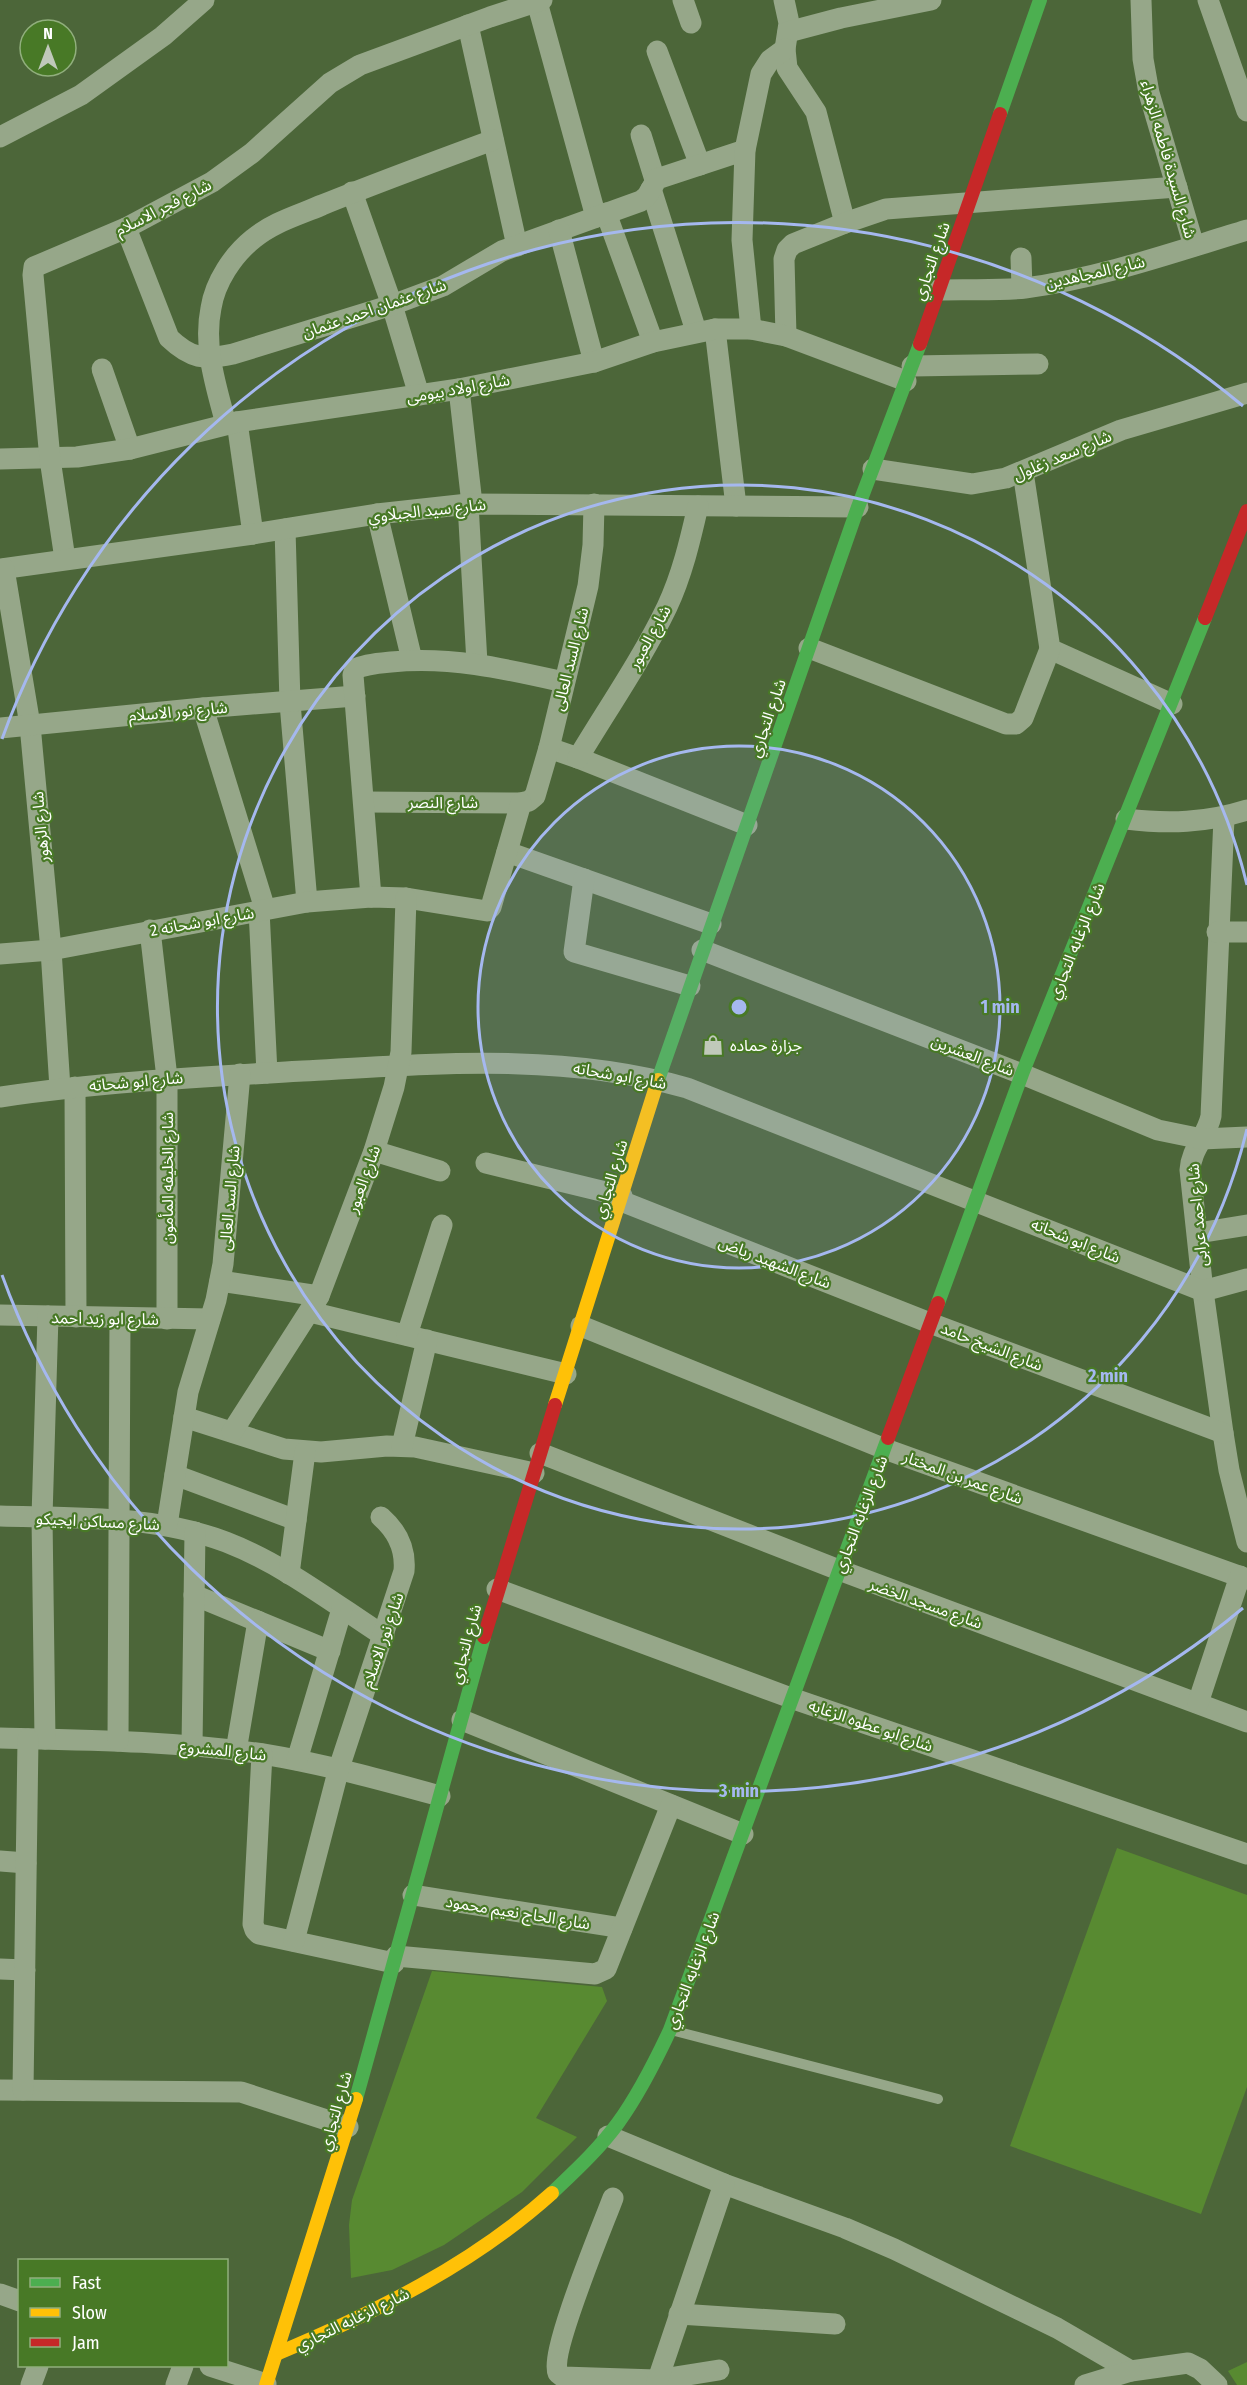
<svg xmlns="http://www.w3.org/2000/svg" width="1247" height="2385" font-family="'Fira Sans Condensed','Noto Sans Arabic',sans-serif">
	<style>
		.green { fill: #588a31 }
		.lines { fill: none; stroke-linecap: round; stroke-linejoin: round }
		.lane { stroke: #96a789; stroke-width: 10 }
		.street { stroke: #96a789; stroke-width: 21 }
		.fast { stroke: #4caf50; stroke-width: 14 }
		.slow { stroke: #ffc107; stroke-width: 14 }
		.jam { stroke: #c62828; stroke-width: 14 }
		.ring { fill: none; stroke: #a5b8ef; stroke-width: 3 }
		.labels { text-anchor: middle; stroke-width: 4.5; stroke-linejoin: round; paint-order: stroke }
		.street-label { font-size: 16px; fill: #fff; stroke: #487926 }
		.poi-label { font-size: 16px; fill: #fff; stroke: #487926; text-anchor: start }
		.centre { fill: #a5b8ef; stroke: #487926; stroke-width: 3 }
		.ring-label { font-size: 18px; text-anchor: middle; font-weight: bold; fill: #a5b8ef; stroke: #487926; stroke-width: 4.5; stroke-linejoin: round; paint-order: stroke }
	</style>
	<rect width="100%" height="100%" fill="#4c6639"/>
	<g class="green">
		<path d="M 1117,1848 L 1247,1895 L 1247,2087 L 1201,2214 L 1010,2146 Z"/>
		<path d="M 432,1971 L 602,1987 L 607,2001 L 536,2118 L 577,2137 L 522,2192 L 444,2245 L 392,2270 L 351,2278 L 349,2225 L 352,2200 Z"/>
		<path d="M 1247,2362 L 1247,2385 L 1237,2385 L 1228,2371 Z"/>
	</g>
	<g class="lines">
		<path class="lane" d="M 671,2030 L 938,2099"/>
		<g class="street">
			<path d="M 683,0 L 691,23"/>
			<path d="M 784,0 L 789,23 L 785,49 L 787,68 L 816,112 L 845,223"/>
			<path d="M 1141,0 L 1143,59 L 1149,93 L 1194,246"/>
			<path d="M 1208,0 L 1247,111"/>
			<path d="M 537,2 L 596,217"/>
			<path d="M 468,25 L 517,246"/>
			<path d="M 788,32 L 841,18 L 931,0"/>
			<path d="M 657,51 L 700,165"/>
			<path d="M 641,135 L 655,180"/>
			<path d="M 0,137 L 81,95 L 163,36 L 204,0"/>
			<path d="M 651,189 L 696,331"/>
			<path d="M 352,192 L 392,305 L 419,395"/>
			<path d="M 606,213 L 653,342"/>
			<path d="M 126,228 L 169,338 C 191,359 204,360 233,354 L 392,305 L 443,286 L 502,251 L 641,201 L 647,196 L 657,179 L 745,150"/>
			<path d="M 559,230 L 594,362"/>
			<path d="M 1021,258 L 1022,288"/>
			<path d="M 938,290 C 967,289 997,291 1025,288 C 1101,278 1174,252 1247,230"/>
			<path d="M 715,329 L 736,506"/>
			<path d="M 751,329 L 742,240 L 745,150 L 761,74 L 770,60 L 785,49"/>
			<path d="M 786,336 L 784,259 L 787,250 L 793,244 L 845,223 L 886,209 L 1177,187"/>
			<path d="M 912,366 L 1038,364"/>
			<path d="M 102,369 L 130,449"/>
			<path d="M 459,389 L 472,504"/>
			<path d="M 237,422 L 253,534"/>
			<path d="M 226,424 C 216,386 203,347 211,308 C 215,282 233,255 253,239 C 273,222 299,215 322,205 C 379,182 436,161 493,140"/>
			<path d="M 0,459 L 77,457 L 130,449 L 237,422 L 459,389 L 594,362 L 653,342 L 715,329 L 751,329 L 786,336 L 906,381"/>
			<path d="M 873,469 L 972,484 L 1006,478 L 1121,430 L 1247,393"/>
			<path d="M 1023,472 L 1050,649 L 1172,704"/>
			<path d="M 468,504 L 477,663"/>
			<path d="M 377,514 L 412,660"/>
			<path d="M 285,529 L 290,703 L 307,902"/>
			<path d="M 65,559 L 50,459 L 33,275 L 34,267 L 126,228 L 212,182 L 252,153 L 330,83 L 360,65 L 490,17 L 542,0"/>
			<path d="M 0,569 L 253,534 L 377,514 L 468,504 L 858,507"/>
			<path d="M 4,569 L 30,725 L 51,950 L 60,1088"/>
			<path d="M 809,648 L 1006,724 L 1016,724 L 1023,718 L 1050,649"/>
			<path d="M 203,708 L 265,909"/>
			<path d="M 0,728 L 203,708 L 355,696"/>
			<path d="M 549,748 L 578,758 L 747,825"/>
			<path d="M 578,758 C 608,708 642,659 667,607 C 682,575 690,541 698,506"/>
			<path d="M 365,802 L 521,803 L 529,801 L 535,796 L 549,748 L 588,586 L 593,545 L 594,504"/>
			<path d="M 1224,818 L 1211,1116 C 1207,1136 1191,1149 1190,1170 L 1203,1291 L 1223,1433 L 1229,1470 L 1247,1542"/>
			<path d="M 1126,819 C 1168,824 1206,823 1247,810"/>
			<path d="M 507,852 L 711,924"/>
			<path d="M 584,879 L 574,952 L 690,986"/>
			<path d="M 371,897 L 353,675 L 355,669 C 365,664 380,663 391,662 C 451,656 506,669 564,682"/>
			<path d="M 259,910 L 267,1073"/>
			<path d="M 150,930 L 167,1078 L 167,1319"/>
			<path d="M 1217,932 L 1247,932"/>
			<path d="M 702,950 L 1022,1074 L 1158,1130 L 1202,1139 L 1247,1137"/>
			<path d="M 0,954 L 51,950 L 307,902 L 371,897 L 406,898 L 487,911 L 491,907 L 521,803"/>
			<path d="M 75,1087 L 76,1317"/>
			<path d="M 0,1097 C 101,1082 201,1077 303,1071 C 431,1064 562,1052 687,1088 L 1203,1291 L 1247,1279"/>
			<path d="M 374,1151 L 440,1171"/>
			<path d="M 486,1163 L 622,1196"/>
			<path d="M 621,1201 L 930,1323 L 1223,1433"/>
			<path d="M 1198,1233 L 1247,1225"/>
			<path d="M 220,1281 L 319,1296"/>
			<path d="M 310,1312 L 566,1374"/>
			<path d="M 0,1315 L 210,1319"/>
			<path d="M 581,1326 L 885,1449 L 1247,1579"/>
			<path d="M 407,1335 L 442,1225"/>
			<path d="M 184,1417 L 284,1449 L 321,1452 L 387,1446 L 415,1447 L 534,1473"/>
			<path d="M 232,1432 L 319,1296 L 374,1151 L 394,1087 L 401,1052 L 406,898"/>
			<path d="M 402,1446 L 427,1340"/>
			<path d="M 540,1453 L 839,1570 L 1247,1722"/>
			<path d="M 175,1475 L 296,1520"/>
			<path d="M 0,1516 C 76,1518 154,1515 226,1542 C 283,1564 333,1603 384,1636"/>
			<path d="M 167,1525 L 188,1392 L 216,1300 L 223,1264 L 240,1074"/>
			<path d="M 289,1574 L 305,1452"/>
			<path d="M 497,1589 L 791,1698 L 1247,1854"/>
			<path d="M 194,1595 L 330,1651"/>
			<path d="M 1198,1703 L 1240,1576"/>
			<path d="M 462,1720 L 743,1834"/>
			<path d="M 0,1738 C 88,1740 176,1741 263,1754 C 324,1764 382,1780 440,1796"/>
			<path d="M 45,1739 L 42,1517 L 48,1316"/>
			<path d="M 118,1741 L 120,1318"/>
			<path d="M 192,1746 L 195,1532"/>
			<path d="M 236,1751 L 258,1621"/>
			<path d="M 262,1754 L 253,1924 L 255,1930 L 259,1934 L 394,1963"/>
			<path d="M 297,1760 L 342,1609"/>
			<path d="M 0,1861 L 26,1863"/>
			<path d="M 413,1895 L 622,1928"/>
			<path d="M 294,1941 L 339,1768 L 404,1571 C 406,1549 398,1532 381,1517"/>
			<path d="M 396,1956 L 595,1974 L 606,1969 L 671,1805"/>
			<path d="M 0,1969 L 25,1970"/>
			<path d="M 0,2090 L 241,2092 L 348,2127"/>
			<path d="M 23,2090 L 28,1739"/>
			<path d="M 608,2136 L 724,2184 L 845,2228 L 894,2249 L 1057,2328 L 1131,2371 L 1188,2363 L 1200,2369 L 1217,2385"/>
			<path d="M 613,2198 C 603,2225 549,2353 558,2373 L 563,2377 L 656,2380 L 719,2370"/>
			<path d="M 0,2294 L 20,2301"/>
			<path d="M 679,2314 L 835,2324"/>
			<path d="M 210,2366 L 266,2384"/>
			<path d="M 31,2385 L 38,2366"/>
			<path d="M 176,2385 L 183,2366"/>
			<path d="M 656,2385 L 724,2184"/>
			<path d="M 1085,2385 L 1131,2371"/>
		</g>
		<g class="fast">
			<path d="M 1000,114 L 1040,0"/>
			<path d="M 658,1080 L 858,507 L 920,344"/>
			<path d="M 938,1303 L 1022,1074 L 1205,618"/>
			<path d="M 356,2099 L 484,1637"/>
			<path d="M 552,2193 C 575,2171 599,2149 618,2123 C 639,2094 655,2062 670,2030 L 888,1438"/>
		</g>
		<g class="slow">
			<path d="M 555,1405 L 658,1080"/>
			<path d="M 276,2354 C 374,2313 472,2265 552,2193"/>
			<path d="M 266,2385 L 356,2099"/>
		</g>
		<g class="jam">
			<path d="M 920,344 L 1000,114"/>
			<path d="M 1205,618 L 1247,511"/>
			<path d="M 888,1438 L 938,1303"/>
			<path d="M 484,1637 L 555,1405"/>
		</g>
	</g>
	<circle cx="739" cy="1007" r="261" fill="#a5b8ef" fill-opacity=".12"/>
	<g class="ring">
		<circle cx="739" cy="1007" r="261"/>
		<path d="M1247 1129A522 522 0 1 1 1247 885"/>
		<path d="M1243 1608A784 784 0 0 1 2 1275M2 739A784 784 0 0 1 1243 406"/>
	</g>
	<defs>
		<g id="shop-bare" transform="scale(1.62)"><path d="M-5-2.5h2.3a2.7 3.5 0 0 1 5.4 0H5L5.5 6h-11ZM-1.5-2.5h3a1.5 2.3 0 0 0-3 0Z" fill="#c0c9ba" stroke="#487926" stroke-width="2.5" paint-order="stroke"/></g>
	</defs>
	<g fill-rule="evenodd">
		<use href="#shop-bare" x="713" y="1045"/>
	</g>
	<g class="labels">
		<g class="street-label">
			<text transform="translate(1169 159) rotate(74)" y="6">شارع السيدة فاطمه الزهراء</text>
			<text transform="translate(163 207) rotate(-27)" y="6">شارع فجر الاسلام</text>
			<text transform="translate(931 261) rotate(-71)" y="6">شارع التجاري</text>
			<text transform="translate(1095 272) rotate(-13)" y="6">شارع المجاهدين</text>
			<text transform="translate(374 308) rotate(-19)" y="6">شارع عثمان احمد عثمان</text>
			<text transform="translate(458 388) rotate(-10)" y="6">شارع اولاد بيومى</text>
			<text transform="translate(1062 455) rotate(-23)" y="6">شارع سعد زغلول</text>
			<text transform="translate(427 510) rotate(-6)" y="6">شارع سيد الجبلاوي</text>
			<text transform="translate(649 637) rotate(-61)" y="6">شارع العبور</text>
			<text transform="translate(570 659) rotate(-76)" y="6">شارع السد العالى</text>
			<text transform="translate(178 711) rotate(-5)" y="6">شارع نور الاسلام</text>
			<text transform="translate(767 718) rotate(-71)" y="6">شارع التجاري</text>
			<text x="443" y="808">شارع النصر</text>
			<text transform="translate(40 827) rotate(-95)" y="6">شارع الزهور</text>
			<text transform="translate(202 921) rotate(-10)" y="6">شارع ابو شحاته 2</text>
			<text transform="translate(1076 941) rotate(-68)" y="6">شارع الزغابه التجاري</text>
			<text transform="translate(973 1055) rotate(21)" y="6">شارع العشرين</text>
			<text transform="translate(620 1075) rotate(10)" y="6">شارع ابو شحاته</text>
			<text transform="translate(136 1081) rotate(-5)" y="6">شارع ابو شحاته</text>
			<text transform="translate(167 1178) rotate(-90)" y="6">شارع الخليفه المأمون</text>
			<text transform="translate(363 1179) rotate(-70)" y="6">شارع العبور</text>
			<text transform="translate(610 1179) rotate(-73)" y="6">شارع التجاري</text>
			<text transform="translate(229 1198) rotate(-85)" y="6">شارع السد العالى</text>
			<text transform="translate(1197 1215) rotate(-95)" y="6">شارع احمد عرابى</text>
			<text transform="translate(1076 1240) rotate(22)" y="6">شارع ابو شحاته</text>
			<text transform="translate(775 1262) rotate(21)" y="6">شارع الشهيد رياض</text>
			<text transform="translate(105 1318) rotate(1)" y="6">شارع ابو زيد احمد</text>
			<text transform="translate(992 1346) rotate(21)" y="6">شارع الشيخ حامد</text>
			<text transform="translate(963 1477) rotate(20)" y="6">شارع عمر بن المختار</text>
			<text transform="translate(860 1514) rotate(-69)" y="6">شارع الزغابه التجاري</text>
			<text transform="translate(98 1521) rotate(3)" y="6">شارع مساكن ايجيكو</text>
			<text transform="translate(926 1603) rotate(20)" y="6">شارع مسجد الخضر</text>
			<text transform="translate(382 1640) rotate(-71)" y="6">شارع نور الاسلام</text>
			<text transform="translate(465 1644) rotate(-75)" y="6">شارع التجاري</text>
			<text transform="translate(871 1725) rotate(19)" y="6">شارع ابو عطوه الزغابه</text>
			<text transform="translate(223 1750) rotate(6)" y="6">شارع المشروع</text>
			<text transform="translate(518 1912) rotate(9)" y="6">شارع الحاج نعيم محمود</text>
			<text transform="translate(692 1970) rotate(-69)" y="6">شارع الزغابه التجاري</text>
			<text transform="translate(335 2111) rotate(-74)" y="6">شارع التجاري</text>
			<text transform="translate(352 2319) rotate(-26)" y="6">شارع الزغابه التجاري</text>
		</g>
		<g class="poi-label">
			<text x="730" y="1051">جزارة حماده</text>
		</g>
	</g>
	<circle cx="739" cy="1007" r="9" class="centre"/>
	<g class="ring-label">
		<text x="1000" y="1013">1 min</text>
		<text x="1108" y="1382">2 min</text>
		<text x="739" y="1797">3 min</text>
	</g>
	<rect x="18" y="2259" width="210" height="108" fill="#487926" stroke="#91af7d" stroke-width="1.5"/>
	<rect x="30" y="2278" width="30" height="9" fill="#4caf50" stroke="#91af7d" stroke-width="1.5"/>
	<text x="72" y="2289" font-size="18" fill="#ffffff">Fast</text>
	<rect x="30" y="2308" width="30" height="9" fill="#ffc107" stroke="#91af7d" stroke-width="1.5"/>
	<text x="72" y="2319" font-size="18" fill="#ffffff">Slow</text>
	<rect x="30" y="2338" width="30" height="9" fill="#c62828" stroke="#91af7d" stroke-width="1.5"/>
	<text x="72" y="2349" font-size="18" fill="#ffffff">Jam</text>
	<g transform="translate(48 48)"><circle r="28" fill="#487926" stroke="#91af7d" stroke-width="1.5"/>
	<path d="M0-4.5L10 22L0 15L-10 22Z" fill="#c0c9ba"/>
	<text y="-9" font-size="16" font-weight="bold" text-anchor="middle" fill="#ffffff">N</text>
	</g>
</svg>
